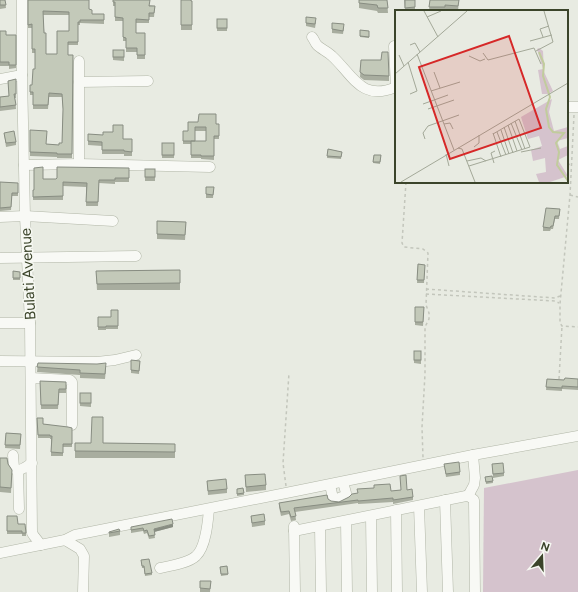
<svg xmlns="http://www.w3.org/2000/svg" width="578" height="592" font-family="Figtree,sans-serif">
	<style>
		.green { fill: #d5c3cd }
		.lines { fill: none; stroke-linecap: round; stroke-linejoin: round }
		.minor-casing { stroke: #b1b6a7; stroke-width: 11 }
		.path { stroke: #c3c6bc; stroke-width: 1.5; stroke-dasharray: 3 3; stroke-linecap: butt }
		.minor { stroke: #f8f9f5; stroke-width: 10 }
		.wall { fill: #a8ad9f; fill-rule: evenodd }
		.shaded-wall { fill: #888d82 }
		.building { fill: #c3c9b9; stroke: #888d82; fill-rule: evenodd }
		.labels { text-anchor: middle; stroke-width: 3; stroke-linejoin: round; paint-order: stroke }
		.street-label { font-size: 15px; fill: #3b442a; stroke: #f6f8f2 }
		.inset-river { fill: none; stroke: #c1cc9c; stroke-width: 2 }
		.inset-road { fill: none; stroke: #a3a898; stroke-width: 1 }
		.view { fill: #d62828; fill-opacity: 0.15; stroke: #d62828; stroke-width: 2 }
		.inset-edge { fill: none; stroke: #3b442a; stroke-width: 2 }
	</style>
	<rect width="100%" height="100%" fill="#e8ebe2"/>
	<path class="green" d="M 578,470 L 578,592 L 483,592 L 484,488 Z"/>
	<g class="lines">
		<g class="minor-casing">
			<g id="minor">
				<path d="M 22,0 L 22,75 L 25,216 L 30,323 L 32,533 L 34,536 L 41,545"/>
				<path d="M 312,37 C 314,39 315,43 317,45 C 321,49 328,52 332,56 C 353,75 361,102 396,87"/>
				<path d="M 394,46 L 396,87"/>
				<path d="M 79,61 L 79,164"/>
				<path d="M 0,79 L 22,75"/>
				<path d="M 79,82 L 148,81"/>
				<path d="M 567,107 L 578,107"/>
				<path d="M 24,165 L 79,164 L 210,167"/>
				<path d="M 0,217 L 25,216 L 113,221"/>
				<path d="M 0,258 L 136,256"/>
				<path d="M 0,323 L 30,323"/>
				<path d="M 0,361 L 97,362 L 115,360 L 136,355"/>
				<path d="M 31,378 L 70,380 L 72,382 L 72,425"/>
				<path d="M 13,455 L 14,468 L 16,470 C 21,471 27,466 32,463"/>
				<path d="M 18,471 L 19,509"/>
				<path d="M 330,485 L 333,498 L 337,499 L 346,495 L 346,493 L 343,482"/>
				<path d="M 468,496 L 474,485 L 475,478 L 473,455"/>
				<path d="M 445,500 L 448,592"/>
				<path d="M 419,506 L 422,592"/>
				<path d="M 396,510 L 397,592"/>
				<path d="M 371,516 L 372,592"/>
				<path d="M 346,521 L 347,592"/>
				<path d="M 294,526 L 295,592"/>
				<path d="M 320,526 L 321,592"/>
				<path d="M 294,531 L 466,496 L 470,497 L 474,500 L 475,592"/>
				<path d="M 65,540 L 80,549 L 84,556 L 83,592"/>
				<path d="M 0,553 L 65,540 L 75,535 L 85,533 L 286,493 L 473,455 L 578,436"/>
				<path d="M 160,568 C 170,566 189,563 196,556 C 206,547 208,521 209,509"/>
			</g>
		</g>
		<g class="path">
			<path d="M 574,115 L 570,195 L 560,304 L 560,323 L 562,326 L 578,327"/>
			<path d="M 567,164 L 572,165"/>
			<path d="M 406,182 L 402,243 L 404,247 L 423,249 L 428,253 L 426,305 L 429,313 L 429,319 L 425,327 L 425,374 L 422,427 L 423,458"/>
			<path d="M 570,195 L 578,197"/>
			<path d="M 426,289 L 555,298 L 560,296"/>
			<path d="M 426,294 L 555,301 L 559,303"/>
			<path d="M 559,379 L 562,326"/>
			<path d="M 286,486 L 283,463 L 289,373"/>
		</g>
		<use href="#minor" class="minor"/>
	</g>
	<g class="wall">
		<path d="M 0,0 L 5,0 L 6,8 L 0,9 Z"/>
		<path d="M 28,0 L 89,9 L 92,14 L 104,14 L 104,24 L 80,23 L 80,25 L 78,25 L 78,45 L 68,45 L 68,55 L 73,55 L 72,158 L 57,158 L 57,157 L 30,156 L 30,130 L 46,144 L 59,145 L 62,143 L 63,110 L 62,97 L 49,97 L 48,109 L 33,109 L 33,95 L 30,95 L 30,85 L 32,85 L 35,69 L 35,53 L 32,53 L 32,28 L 28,28 ZM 43,15 L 69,15 L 69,31 L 57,54 L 46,54 Z"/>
		<path d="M 113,0 L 155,6 L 154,17 L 149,17 L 149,23 L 136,23 L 136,33 L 145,41 L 145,59 L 137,59 L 137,52 L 126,52 L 126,41 L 123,41 L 123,21 L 115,21 L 115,6 L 113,6 Z"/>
		<path d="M 181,0 L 192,1 L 192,30 L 181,30 Z"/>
		<path d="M 387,0 L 388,13 L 378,13 L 377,11 L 359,8 L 359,3 Z"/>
		<path d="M 404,0 L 415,0 L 415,11 L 405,11 Z"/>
		<path d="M 430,0 L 459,0 L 458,11 L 445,10 L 445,11 L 429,11 Z"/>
		<rect x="217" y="19" width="10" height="12"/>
		<path d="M 316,22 L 315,28 L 306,26 L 306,23 Z"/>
		<path d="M 344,27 L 343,34 L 332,33 L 332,29 Z"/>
		<path d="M 360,30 L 369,31 L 369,38 L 360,37 Z"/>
		<path d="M 0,31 L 6,35 L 16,35 L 16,68 L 9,69 L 9,66 L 0,66 Z"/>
		<path d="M 113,50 L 124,50 L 124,61 L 113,60 Z"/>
		<path d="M 361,60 L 389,76 L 389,81 L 364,80 L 360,77 Z"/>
		<path d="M 16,79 L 16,98 L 15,98 L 16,109 L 0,111 L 0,97 L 9,96 L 8,81 Z"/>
		<path d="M 188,122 L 219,124 L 219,139 L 214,139 L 214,160 L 201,159 L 201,158 L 191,158 L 191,144 L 183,144 L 183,131 L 188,131 ZM 195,131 L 206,131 L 206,141 L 195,141 Z"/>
		<path d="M 4,133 L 16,142 L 16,145 L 6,147 Z"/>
		<path d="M 88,134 L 123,139 L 132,139 L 132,156 L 124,156 L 124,154 L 102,154 L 102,146 L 88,145 Z"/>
		<rect x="162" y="143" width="12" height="15"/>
		<path d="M 328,149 L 342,152 L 341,159 L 327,158 Z"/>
		<path d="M 374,155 L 381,155 L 380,164 L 373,163 Z"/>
		<path d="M 129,168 L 129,182 L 115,182 L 115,184 L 99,183 L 98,206 L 86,206 L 86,187 L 63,186 L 63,200 L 33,200 L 33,190 L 34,190 L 43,179 L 56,179 Z"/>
		<rect x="145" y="169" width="10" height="12"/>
		<path d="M 0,182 L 18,183 L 18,196 L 12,196 L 11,210 L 0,211 Z"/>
		<path d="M 206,187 L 214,187 L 213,198 L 206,198 Z"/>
		<path d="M 560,209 L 559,219 L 555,219 L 553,229 L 551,229 L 550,231 L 543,231 L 543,227 Z"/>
		<path d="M 157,221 L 186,222 L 185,240 L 157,239 Z"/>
		<path d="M 418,264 L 425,265 L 424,283 L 417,283 Z"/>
		<path d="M 180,270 L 180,290 L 97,290 L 96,271 Z"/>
		<path d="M 13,271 L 20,272 L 20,280 L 13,280 Z"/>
		<path d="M 415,307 L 424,307 L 423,326 L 415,325 Z"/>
		<path d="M 118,310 L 118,329 L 106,329 L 106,330 L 98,330 L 98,317 L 111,317 Z"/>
		<path d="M 414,351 L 421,351 L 421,364 L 414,363 Z"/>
		<path d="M 131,360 L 140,361 L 139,374 L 131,373 Z"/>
		<path d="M 38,363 L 106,368 L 105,379 L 80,378 L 80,375 L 37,372 Z"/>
		<path d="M 547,379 L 564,380 L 578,379 L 578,390 L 562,389 L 562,391 L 546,390 Z"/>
		<path d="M 40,381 L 66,382 L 66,393 L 59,393 L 58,409 L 41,409 Z"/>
		<path d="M 80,393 L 91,393 L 91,407 L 80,406 Z"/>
		<path d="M 37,418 L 43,424 L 72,428 L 72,447 L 63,447 L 63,456 L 51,456 L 51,439 L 50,439 L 50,438 L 38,438 Z"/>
		<path d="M 6,433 L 21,434 L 20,449 L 5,448 Z"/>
		<path d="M 75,443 L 175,444 L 175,458 L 75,458 Z"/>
		<path d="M 0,458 L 8,464 L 12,470 L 11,493 L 0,492 Z"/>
		<path d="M 444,464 L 460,472 L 460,475 L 446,477 Z"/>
		<path d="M 492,464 L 504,473 L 504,476 L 493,478 Z"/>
		<path d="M 245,475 L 266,485 L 266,490 L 246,492 Z"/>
		<path d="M 492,476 L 493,483 L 486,484 L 485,477 Z"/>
		<path d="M 207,481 L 227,489 L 227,493 L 208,495 Z"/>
		<path d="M 243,488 L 244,495 L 237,496 L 237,489 Z"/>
		<path d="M 407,490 L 413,497 L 413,500 L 393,504 L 393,502 L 358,504 L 358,503 L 295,512 L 296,520 L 291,521 L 289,514 L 281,516 L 279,507 L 279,503 L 328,499 L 331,501 L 339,502 L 391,491 Z"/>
		<path d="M 7,516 L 18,524 L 26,533 L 26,536 L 22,536 L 22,534 L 7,534 Z"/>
		<path d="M 251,516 L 265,521 L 265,525 L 252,527 Z"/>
		<path d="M 131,527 L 173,527 L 154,532 L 155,538 L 149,539 L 147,533 L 144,534 L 143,531 L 131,533 Z"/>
		<path d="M 120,531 L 120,535 L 109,537 L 109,532 Z"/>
		<path d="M 141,560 L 152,573 L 152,575 L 145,576 L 144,568 L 142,568 Z"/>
		<path d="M 227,566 L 228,575 L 221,576 L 220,567 Z"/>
		<path d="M 200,581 L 211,581 L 210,592 L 200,592 Z"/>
	</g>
	<path class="shaded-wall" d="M 173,524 L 173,527 L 154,532 L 154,529 Z"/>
	<g class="building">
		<path d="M 0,0 L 5,0 L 6,5 L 0,5 Z"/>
		<path d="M 28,0 L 89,0 L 89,9 L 92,10 L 92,14 L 104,14 L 104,20 L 80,20 L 80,22 L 78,22 L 78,42 L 68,42 L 68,55 L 73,55 L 72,154 L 57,154 L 57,153 L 30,152 L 30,130 L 47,131 L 46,144 L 59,145 L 59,143 L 62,143 L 63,109 L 62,94 L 49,93 L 48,105 L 33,105 L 33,92 L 30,92 L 30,85 L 32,85 L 33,69 L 35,69 L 35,49 L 32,49 L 32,24 L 28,25 ZM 43,11 L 69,12 L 69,31 L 57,31 L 57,54 L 46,54 L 46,33 L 44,33 Z"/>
		<path d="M 113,0 L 150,0 L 149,6 L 155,6 L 154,13 L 149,13 L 149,20 L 136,19 L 136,33 L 145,33 L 145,55 L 137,55 L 137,48 L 126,48 L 126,38 L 123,37 L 123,18 L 115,17 L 115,2 L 113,2 Z"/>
		<path d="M 181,0 L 191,0 L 191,1 L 192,1 L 192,25 L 181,25 Z"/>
		<path d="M 359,0 L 387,0 L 388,8 L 378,8 L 377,5 L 359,3 Z"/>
		<path d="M 405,0 L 415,0 L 415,7 L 405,8 Z"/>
		<path d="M 430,0 L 459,0 L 458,6 L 445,5 L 445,7 L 429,7 Z"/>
		<path d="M 306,17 L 316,18 L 315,24 L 306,23 Z"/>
		<rect x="217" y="19" width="10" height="9"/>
		<path d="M 332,23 L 344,24 L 343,31 L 332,29 Z"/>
		<path d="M 360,30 L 369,31 L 369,37 L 360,36 Z"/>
		<path d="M 0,31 L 6,31 L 6,35 L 16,35 L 16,65 L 9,65 L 9,62 L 0,62 Z"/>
		<rect x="113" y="50" width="11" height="7"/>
		<path d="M 382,52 L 388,52 L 389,76 L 364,75 L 360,72 L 361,60 L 381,60 Z"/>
		<path d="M 16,79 L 16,94 L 14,94 L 16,105 L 0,107 L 0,97 L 9,96 L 8,81 Z"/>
		<path d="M 199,114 L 216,114 L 216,124 L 219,124 L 219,136 L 214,136 L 214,156 L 201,156 L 201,155 L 191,155 L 191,141 L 206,141 L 206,127 L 195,127 L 195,141 L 183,141 L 183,131 L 188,131 L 188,122 L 198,122 Z"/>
		<path d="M 113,125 L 123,125 L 123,139 L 132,139 L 132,152 L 124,151 L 124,150 L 102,150 L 102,142 L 88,141 L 88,134 L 103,135 L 103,132 L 113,132 Z"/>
		<path d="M 14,131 L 16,142 L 6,143 L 4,133 Z"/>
		<rect x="162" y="143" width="12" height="12"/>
		<path d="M 328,149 L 342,152 L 341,157 L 327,156 Z"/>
		<path d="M 374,155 L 381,155 L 380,162 L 373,162 Z"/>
		<path d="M 43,167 L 43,179 L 56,179 L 57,178 L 57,167 L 129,168 L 129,178 L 115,178 L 115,180 L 99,180 L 98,202 L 86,202 L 87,183 L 63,182 L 63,196 L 33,197 L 33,190 L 34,190 L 34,168 Z"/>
		<rect x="145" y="169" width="10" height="8"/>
		<path d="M 0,182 L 18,183 L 18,193 L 12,193 L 11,207 L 0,208 Z"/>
		<path d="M 206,187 L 214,187 L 213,195 L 206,194 Z"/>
		<path d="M 546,208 L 560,209 L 559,216 L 555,216 L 553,226 L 551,226 L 550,228 L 543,227 Z"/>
		<path d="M 157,221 L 186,222 L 185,235 L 157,234 Z"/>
		<path d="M 418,264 L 425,265 L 424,280 L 417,280 Z"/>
		<path d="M 180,270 L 180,283 L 97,284 L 96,271 Z"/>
		<path d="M 13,271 L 20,272 L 20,278 L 13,278 Z"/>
		<path d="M 415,307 L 424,307 L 423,322 L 415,322 Z"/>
		<path d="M 111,310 L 118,310 L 118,326 L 106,326 L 106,327 L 98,327 L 98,317 L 111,317 Z"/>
		<rect x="414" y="351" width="7" height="9"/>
		<path d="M 131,360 L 140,361 L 139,371 L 131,370 Z"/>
		<path d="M 38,363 L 97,364 L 106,363 L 105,374 L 80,373 L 80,370 L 37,367 Z"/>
		<path d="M 565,378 L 578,379 L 578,387 L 562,386 L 562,388 L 546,387 L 547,379 L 564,380 Z"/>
		<path d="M 40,381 L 66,382 L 66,389 L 59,389 L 58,405 L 41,405 Z"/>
		<rect x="80" y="393" width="11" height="10"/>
		<path d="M 92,417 L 103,417 L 103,443 L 175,444 L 175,452 L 75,451 L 75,443 L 91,443 Z"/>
		<path d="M 37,418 L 43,418 L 43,424 L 68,427 L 72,428 L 72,444 L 63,444 L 63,453 L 51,452 L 52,436 L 50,436 L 50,435 L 38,435 Z"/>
		<path d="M 6,433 L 21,434 L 20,445 L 5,445 Z"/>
		<path d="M 0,458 L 7,458 L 8,464 L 12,470 L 11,488 L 0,487 Z"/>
		<path d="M 459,462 L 460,472 L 446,474 L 444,464 Z"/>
		<path d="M 503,463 L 504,473 L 493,474 L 492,464 Z"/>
		<path d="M 265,474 L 266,485 L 246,487 L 245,475 Z"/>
		<path d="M 406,475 L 407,490 L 412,489 L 413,497 L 393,500 L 393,498 L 358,501 L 358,500 L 294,508 L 296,516 L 291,517 L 289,511 L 281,512 L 279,503 L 327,495 L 328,499 L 331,501 L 339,502 L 349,497 L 352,494 L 358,493 L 357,489 L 374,488 L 374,485 L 390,484 L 391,491 L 401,490 L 400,476 Z"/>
		<path d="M 492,476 L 493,481 L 486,482 L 485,477 Z"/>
		<path d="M 226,479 L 227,489 L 208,491 L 207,481 Z"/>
		<path d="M 243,488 L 244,493 L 237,494 L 237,489 Z"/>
		<path d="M 264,514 L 265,521 L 252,523 L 251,516 Z"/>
		<path d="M 7,516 L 17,516 L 18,524 L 25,524 L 26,533 L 22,533 L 22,531 L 7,531 Z"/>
		<path d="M 172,519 L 173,524 L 154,529 L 155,535 L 149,536 L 147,530 L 144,531 L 143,528 L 131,530 L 131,527 Z"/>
		<path d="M 119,529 L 120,531 L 109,533 L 109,532 Z"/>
		<path d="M 149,559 L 152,573 L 145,574 L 144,566 L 142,566 L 141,560 Z"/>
		<path d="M 227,566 L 228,574 L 221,574 L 220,567 Z"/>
		<path d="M 200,581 L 211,581 L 210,589 L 200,588 Z"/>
	</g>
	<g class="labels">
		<g class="street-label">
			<text transform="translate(28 274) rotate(-93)" y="5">Bulati Avenue</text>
		</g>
	</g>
	<g transform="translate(395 10)">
		<rect width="173" height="173" fill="#e8ebe2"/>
		<path d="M 144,38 L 148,41 L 149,62 L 158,81 L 153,84 L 147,84 L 143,60 L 148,59 L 142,39 ZM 157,89 L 154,102 L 159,121 L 173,117 L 173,128 L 162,131 L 165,139 L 173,136 L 173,145 L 163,150 L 173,166 L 155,172 L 144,172 L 141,164 L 151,162 L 150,148 L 138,151 L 136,140 L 147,136 L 144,126 L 133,129 L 126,107 Z" fill="#d5c3cd"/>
		<path class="inset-river" d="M 144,42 L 149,54 L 148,66 L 155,87 L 151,99 L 154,117 L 158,122 L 169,123 L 161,133 L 164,142 L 162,155 L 173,171"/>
		<path class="inset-road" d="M 29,1 L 43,27M 32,7 L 46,1M 148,27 L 145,19 L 154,16M 135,31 L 157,25M 15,35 L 20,33 L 25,42M 141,41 L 158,32 L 149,1M 88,43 L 93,50 L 139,38 L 146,54M 22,44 L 59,140M 4,45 L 9,56M 74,46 L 85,51 L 90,49M 13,52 L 22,81 L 15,84M 39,62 L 45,78M 0,64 L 72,1M 36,81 L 65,72M 28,94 L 53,85M 33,99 L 59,90M 120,111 L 130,139M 116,113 L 127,140M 49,114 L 55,113 L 58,119M 113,115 L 122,141M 109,117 L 118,143M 106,120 L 114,144M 102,122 L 111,145M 98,123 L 106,147M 30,129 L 28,123 L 33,116 L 64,105M 79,137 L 84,133 L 84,125M 63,138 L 67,139 L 80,172M 126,142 L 146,138M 51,144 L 54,156M 72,151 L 86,148 L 91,151M 99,153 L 96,143 L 100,141M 74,156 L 135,137 L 124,109 L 98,124M 6,172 L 173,73"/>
		<path class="view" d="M 114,26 L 146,118 L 55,149 L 24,57 Z"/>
		<rect width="173" height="173" class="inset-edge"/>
	</g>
	<g transform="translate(542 556) rotate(19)" stroke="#f6f8f2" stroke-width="3" paint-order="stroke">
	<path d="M0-3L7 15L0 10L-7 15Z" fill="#3b442a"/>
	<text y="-6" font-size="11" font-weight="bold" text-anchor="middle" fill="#3b442a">N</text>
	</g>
</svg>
